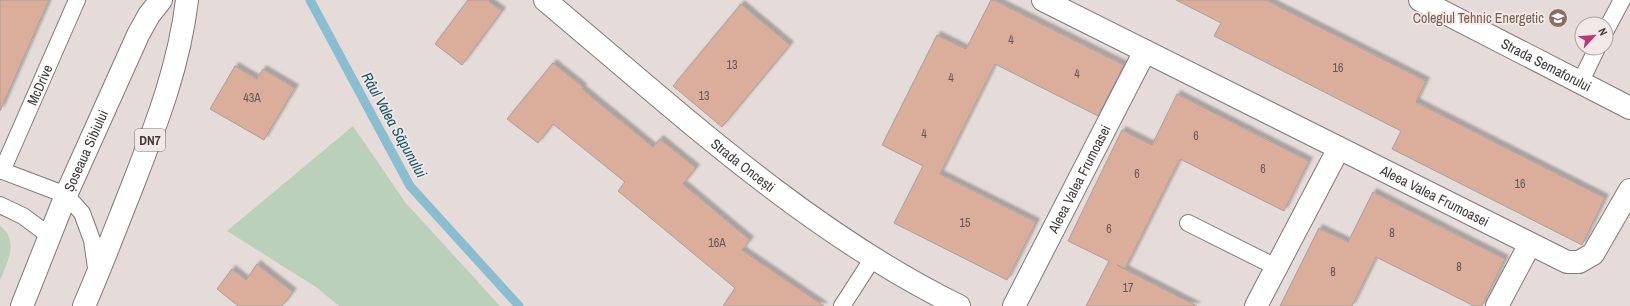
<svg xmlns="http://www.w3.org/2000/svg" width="1630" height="306" font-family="'Archivo Narrow',sans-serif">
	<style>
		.green { fill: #bad0ba }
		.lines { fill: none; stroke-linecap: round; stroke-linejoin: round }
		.stream { stroke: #8abdd0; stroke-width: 9 }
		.building { fill: #dbad9b; stroke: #a9a09d; filter: url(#shadow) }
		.service-casing { stroke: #817976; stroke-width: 18 }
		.minor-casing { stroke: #817976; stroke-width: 24 }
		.primary-casing { stroke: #817976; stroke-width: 24 }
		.service { stroke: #fff; stroke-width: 16 }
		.minor { stroke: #fff; stroke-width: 22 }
		.primary { stroke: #fff; stroke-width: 22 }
		.labels { text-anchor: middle; stroke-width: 3.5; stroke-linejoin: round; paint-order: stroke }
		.number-label { font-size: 12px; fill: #655752 }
		.shield { fill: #f2e9e6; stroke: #746e6d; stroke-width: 1 }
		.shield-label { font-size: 13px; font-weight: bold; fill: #3e3a39 }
		.education-label { font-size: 14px; fill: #785e54; stroke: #f2e9e6; text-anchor: end }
		.street-label { font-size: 14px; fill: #3e3a39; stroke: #f2e9e6 }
		.water-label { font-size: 15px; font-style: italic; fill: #12566b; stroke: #f2e9e6 }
	</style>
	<defs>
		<filter id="shadow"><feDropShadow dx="3.5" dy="-3.5" stdDeviation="1" flood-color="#0004"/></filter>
	</defs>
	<rect width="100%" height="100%" fill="#e5dcd9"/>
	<g class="green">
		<path d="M 353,126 L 405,202 L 500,306 L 339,306 L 316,287 L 227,231 Z"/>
		<path d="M 0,226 C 20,240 7,263 0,280 Z"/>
	</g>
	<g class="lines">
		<path class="stream" d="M 310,0 L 410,186 L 519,306"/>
	</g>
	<g class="building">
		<path d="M 0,0 L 49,0 L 0,111 Z"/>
		<path d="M 468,0 L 487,0 L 502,11 L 462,65 L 435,44 Z"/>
		<path d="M 991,0 L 994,0 L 1124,65 L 1098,116 L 995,64 L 940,174 L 1036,222 L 1007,280 L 894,223 L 923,166 L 882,145 L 937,35 L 966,49 Z"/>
		<path d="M 1176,0 L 1266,0 L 1426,81 L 1416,102 L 1605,198 L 1582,245 L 1392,149 L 1401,131 L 1214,36 L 1221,23 Z"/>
		<path d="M 741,4 L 790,45 L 722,127 L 673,86 Z"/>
		<path d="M 553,63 L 583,87 L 582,89 L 653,147 L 660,139 L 696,168 L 683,184 L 750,240 L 742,250 L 824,306 L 723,306 L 735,288 L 618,191 L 625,182 L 553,124 L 538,143 L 507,119 Z"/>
		<path d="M 235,66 L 257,79 L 263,69 L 295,88 L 264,140 L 210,109 Z"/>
		<path d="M 1177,94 L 1309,161 L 1284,211 L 1180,159 L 1125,269 L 1117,265 L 1197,306 L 1086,306 L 1109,261 L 1068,241 L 1122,130 L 1152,145 Z"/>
		<path d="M 1373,192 L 1505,259 L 1482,306 L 1474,306 L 1376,257 L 1352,306 L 1280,306 L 1319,228 L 1348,242 Z"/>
		<path d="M 257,264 L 293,292 L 282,306 L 238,306 L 217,289 L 232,269 L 246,280 Z"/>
	</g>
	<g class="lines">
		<g class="service-casing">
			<g id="service">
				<path d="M 1606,30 L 1622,0"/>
				<path d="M 1580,83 L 1597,48"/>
				<path d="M 0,170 L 66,195 L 82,213 L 92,240 L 97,275"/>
				<path id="s1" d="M 2,171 L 77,0"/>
				<path d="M 0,205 L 23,216 L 50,236"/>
				<path d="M 1188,223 L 1276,267"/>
				<path d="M 842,306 L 873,258"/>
			</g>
		</g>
		<g class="minor-casing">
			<g id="minor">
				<path id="s2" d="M 545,0 C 675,109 806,231 959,306"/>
				<path id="s3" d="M 1043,0 L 1567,262 L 1579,262 L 1593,254 L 1630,190"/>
				<path id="s4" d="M 1014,306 L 1145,51"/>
				<path d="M 1256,306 L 1339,148"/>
				<path d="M 1497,306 L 1530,244"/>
			</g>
		</g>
		<g class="primary-casing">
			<g id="primary">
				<path id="s5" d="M 1420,0 L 1630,108"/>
				<path id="s6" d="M 22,306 L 66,195 L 138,35 L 149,15 L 161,0"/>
				<path d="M 84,306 C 101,267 116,227 132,187 C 156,125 179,67 187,0"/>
			</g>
		</g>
		<use href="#service" class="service"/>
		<use href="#minor" class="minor"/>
		<use href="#primary" class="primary"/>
	</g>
	<defs>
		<g id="school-disc" transform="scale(1)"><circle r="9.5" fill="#8d6e63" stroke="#f2e9e6"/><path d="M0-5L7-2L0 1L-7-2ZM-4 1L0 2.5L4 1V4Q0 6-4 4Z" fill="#fff"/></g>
	</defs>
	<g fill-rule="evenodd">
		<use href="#school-disc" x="1558" y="18"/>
	</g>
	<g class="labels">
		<g class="number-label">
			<text x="1011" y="44">4</text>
			<text x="732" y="69">13</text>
			<text x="1338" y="72">16</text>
			<text x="1077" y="78">4</text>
			<text x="951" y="82">4</text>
			<text x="704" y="100">13</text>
			<text x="252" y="102">43A</text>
			<text x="924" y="138">4</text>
			<text x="1196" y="140">6</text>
			<text x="1263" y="173">6</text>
			<text x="1137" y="178">6</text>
			<text x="1520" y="188">16</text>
			<text x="965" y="227">15</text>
			<text x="1109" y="233">6</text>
			<text x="1392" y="237">8</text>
			<text x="717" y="247">16A</text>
			<text x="1459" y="271">8</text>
			<text x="1333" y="276">8</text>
			<text x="1128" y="292">17</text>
		</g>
		<rect class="shield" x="135" y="129" width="30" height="22" rx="3"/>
		<g class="shield-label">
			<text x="150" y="145">DN7</text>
		</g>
		<g class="education-label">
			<text x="1544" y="23">Colegiul Tehnic Energetic</text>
		</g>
		<g class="street-label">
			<text dy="5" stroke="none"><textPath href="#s5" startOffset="142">Strada Semaforului</textPath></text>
			<text dy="5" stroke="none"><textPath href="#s1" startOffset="94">McDrive</textPath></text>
			<text dy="5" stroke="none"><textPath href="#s6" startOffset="168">Șoseaua Sibiului</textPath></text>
			<text dy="5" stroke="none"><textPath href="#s2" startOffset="258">Strada Oncești</textPath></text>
			<text dy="5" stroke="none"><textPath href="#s4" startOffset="143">Aleea Valea Frumoasei</textPath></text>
			<text dy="5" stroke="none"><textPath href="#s3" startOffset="438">Aleea Valea Frumoasei</textPath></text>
		</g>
		<g class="water-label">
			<text transform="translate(394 125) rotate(61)" y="5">Râul Valea Săpunului</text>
		</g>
	</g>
	<g transform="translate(1594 36) rotate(64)"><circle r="19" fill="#f2e9e6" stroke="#aaa3a1"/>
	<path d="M0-3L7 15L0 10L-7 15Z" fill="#bc367a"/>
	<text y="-6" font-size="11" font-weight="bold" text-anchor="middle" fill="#3e3a39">N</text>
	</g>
</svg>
